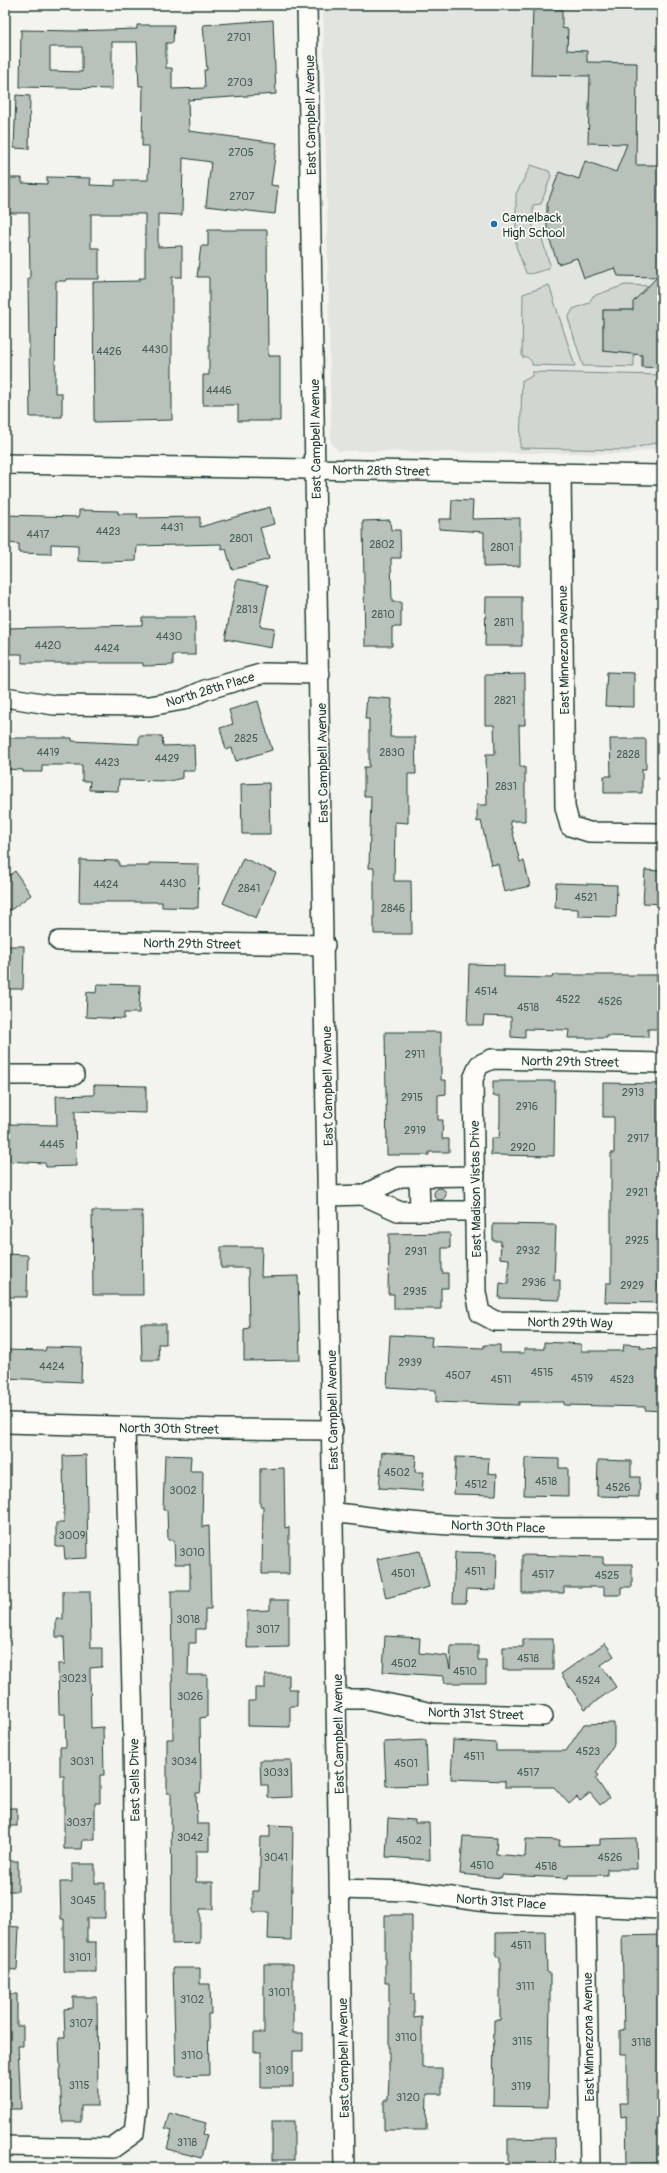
<svg xmlns="http://www.w3.org/2000/svg" width="667" height="2173" font-family="Pangolin,sans-serif">
	<style>
		.built { fill: #e2e5df }
		.green { fill: #d1d6d1; stroke: #788a82 }
		.building { fill: #b9c1bb; stroke: #1f3d34; fill-rule: evenodd }
		.lines { fill: none; stroke-linecap: round; stroke-linejoin: round }
		.minor-casing { stroke: #1f3d34; stroke-width: 22 }
		.minor { stroke: #fdfcf7; stroke-width: 19 }
		.poi-dot { fill: #1f6fb2; stroke: #fdfcf7; stroke-width: 1.5 }
		.labels { text-anchor: middle; stroke-width: 3.5; stroke-linejoin: round; paint-order: stroke }
		.number-label { font-size: 11px; fill: #465e56 }
		.street-label { font-size: 13px; fill: #1f3d34; stroke: #fdfcf7 }
		.poi-label { font-size: 13px; fill: #1f3d34; stroke: #fdfcf7; text-anchor: start }
	</style>
	<rect width="100%" height="100%" fill="#f4f4ef"/>
	<filter id="ink" filterUnits="userSpaceOnUse"><feTurbulence type="fractalNoise" baseFrequency=".025" numOctaves="2"/><feDisplacementMap in="SourceGraphic" scale="8" xChannelSelector="R" yChannelSelector="G"/><feConvolveMatrix kernelMatrix="1 2 1 2 8 2 1 2 1" color-interpolation-filters="sRGB"/></filter>
	<g filter="url(#ink)">
		<g class="built">
			<path d="M 323,5 L 662,5 L 662,447 L 628,454 L 348,451 L 338,451 L 331,443 Z"/>
			<path d="M 5,2161 L 146,2168 L 5,2168 Z"/>
		</g>
		<g class="green">
			<path d="M 531,165 L 549,171 L 551,176 L 541,204 L 533,205 L 533,234 L 541,236 L 550,265 L 548,269 L 530,274 L 526,273 L 516,246 L 516,194 Z"/>
			<path d="M 549,285 L 575,366 L 532,365 L 532,362 L 527,357 L 522,357 L 523,294 Z"/>
			<path d="M 625,285 L 654,286 L 633,310 L 603,310 L 603,351 L 630,353 L 634,355 L 634,367 L 583,366 L 568,318 L 573,309 L 589,303 L 593,296 Z"/>
			<path d="M 532,372 L 662,375 L 662,441 L 627,450 L 520,448 L 522,380 L 525,380 L 532,376 Z"/>
		</g>
		<g class="building">
			<path d="M 533,8 L 562,9 L 562,28 L 568,29 L 567,50 L 587,51 L 587,62 L 637,63 L 636,165 L 662,165 L 662,368 L 642,367 L 642,355 L 603,351 L 603,310 L 633,310 L 633,302 L 657,277 L 618,276 L 615,268 L 584,278 L 577,258 L 558,264 L 547,232 L 547,205 L 559,172 L 579,179 L 585,161 L 616,172 L 627,144 L 588,143 L 590,76 L 531,75 Z"/>
			<path d="M 273,20 L 276,94 L 188,100 L 189,131 L 277,143 L 271,185 L 278,186 L 275,214 L 206,206 L 211,162 L 183,158 L 182,215 L 158,214 L 158,247 L 182,246 L 182,277 L 172,277 L 172,420 L 94,422 L 93,282 L 139,281 L 139,278 L 145,278 L 145,214 L 91,214 L 91,248 L 99,248 L 99,279 L 66,279 L 66,281 L 56,281 L 55,393 L 62,393 L 62,417 L 30,417 L 28,279 L 30,279 L 29,213 L 5,213 L 5,178 L 22,178 L 22,183 L 47,184 L 47,177 L 91,178 L 90,185 L 115,186 L 115,180 L 148,180 L 149,146 L 142,146 L 143,86 L 139,86 L 137,42 L 112,42 L 112,89 L 20,87 L 21,30 L 76,31 L 137,29 L 137,25 L 174,25 L 173,43 L 166,43 L 166,68 L 172,68 L 172,89 L 205,88 L 204,70 L 207,70 L 203,25 ZM 50,47 L 82,47 L 82,72 L 50,71 Z"/>
			<path d="M 16,95 L 30,96 L 29,149 L 14,148 Z"/>
			<path d="M 208,230 L 267,230 L 268,356 L 280,356 L 280,421 L 238,421 L 238,405 L 203,405 L 203,375 L 209,375 L 209,278 L 208,277 L 197,277 L 201,246 L 208,246 Z"/>
			<path d="M 452,500 L 473,501 L 472,519 L 520,518 L 520,566 L 484,567 L 484,532 L 439,529 L 439,519 L 451,519 Z"/>
			<path d="M 270,507 L 274,524 L 260,528 L 269,559 L 232,570 L 226,549 L 222,550 L 221,544 L 137,546 L 136,561 L 101,562 L 78,561 L 78,545 L 51,544 L 51,554 L 19,553 L 19,544 L 5,543 L 5,515 L 79,517 L 79,510 L 118,511 L 118,514 L 138,514 L 137,518 L 200,517 L 200,527 Z"/>
			<path d="M 390,520 L 391,530 L 400,530 L 401,558 L 391,558 L 392,602 L 401,602 L 401,627 L 392,627 L 392,646 L 365,646 L 363,521 Z"/>
			<path d="M 237,579 L 268,585 L 260,626 L 274,628 L 271,648 L 225,639 Z"/>
			<path d="M 486,597 L 522,597 L 522,646 L 485,646 Z"/>
			<path d="M 142,617 L 195,617 L 195,655 L 173,655 L 173,665 L 143,666 L 143,663 L 22,663 L 22,654 L 5,654 L 5,628 L 142,625 Z"/>
			<path d="M 607,672 L 634,673 L 634,707 L 605,706 Z"/>
			<path d="M 525,674 L 525,725 L 519,725 L 520,767 L 525,767 L 525,821 L 510,821 L 520,862 L 524,861 L 530,886 L 504,892 L 498,864 L 491,865 L 481,821 L 477,822 L 477,805 L 487,805 L 486,754 L 495,754 L 494,725 L 485,725 L 485,675 Z"/>
			<path d="M 367,697 L 392,699 L 390,737 L 415,737 L 416,774 L 408,774 L 408,823 L 395,822 L 394,881 L 411,881 L 412,934 L 374,934 L 374,868 L 369,868 L 371,796 L 364,796 L 364,767 L 369,767 L 369,719 L 365,719 Z"/>
			<path d="M 258,701 L 272,750 L 236,761 L 232,748 L 226,750 L 220,728 L 233,724 L 229,710 Z"/>
			<path d="M 139,736 L 162,736 L 163,746 L 194,745 L 195,771 L 182,771 L 182,778 L 170,781 L 119,780 L 118,791 L 89,790 L 90,781 L 82,781 L 82,765 L 42,765 L 42,772 L 23,772 L 23,770 L 5,769 L 5,738 L 72,738 L 72,741 L 139,744 Z"/>
			<path d="M 610,739 L 646,739 L 646,769 L 642,769 L 642,793 L 604,793 L 604,776 L 611,776 Z"/>
			<path d="M 269,783 L 270,834 L 242,834 L 241,784 Z"/>
			<path d="M 243,858 L 276,873 L 256,918 L 223,903 Z"/>
			<path d="M 80,860 L 119,861 L 119,866 L 149,866 L 149,863 L 199,864 L 198,908 L 162,907 L 162,902 L 79,902 Z"/>
			<path d="M 645,870 L 662,871 L 662,904 L 643,903 Z"/>
			<path d="M 15,871 L 31,895 L 5,914 L 5,879 Z"/>
			<path d="M 556,883 L 617,885 L 616,917 L 578,916 L 578,909 L 555,908 Z"/>
			<path d="M 5,946 L 24,946 L 23,989 L 5,989 Z"/>
			<path d="M 469,964 L 504,965 L 504,977 L 552,978 L 553,975 L 662,975 L 662,1029 L 648,1029 L 648,1037 L 607,1036 L 607,1038 L 568,1038 L 569,1030 L 525,1029 L 525,1038 L 511,1037 L 511,1017 L 484,1016 L 483,1025 L 467,1025 Z"/>
			<path d="M 97,984 L 140,985 L 139,1013 L 124,1013 L 124,1019 L 86,1017 L 87,992 L 96,993 Z"/>
			<path d="M 385,1032 L 441,1032 L 441,1080 L 446,1080 L 446,1094 L 438,1095 L 438,1120 L 443,1120 L 442,1139 L 449,1139 L 449,1152 L 429,1152 L 429,1155 L 387,1155 Z"/>
			<path d="M 493,1081 L 555,1081 L 554,1156 L 491,1155 L 491,1138 L 499,1138 L 500,1121 L 500,1096 L 493,1096 Z"/>
			<path d="M 603,1083 L 662,1084 L 662,1261 L 659,1261 L 658,1287 L 662,1287 L 662,1303 L 605,1302 L 606,1283 L 611,1283 L 611,1153 L 614,1153 L 614,1117 L 603,1117 Z"/>
			<path d="M 94,1085 L 146,1086 L 146,1113 L 75,1111 L 76,1166 L 46,1167 L 45,1163 L 5,1161 L 6,1124 L 57,1125 L 56,1096 L 94,1095 Z"/>
			<circle cx="440" cy="1194" r="6"/>
			<path d="M 92,1211 L 142,1211 L 143,1295 L 93,1295 Z"/>
			<path d="M 493,1224 L 556,1225 L 554,1280 L 560,1280 L 560,1300 L 499,1298 L 500,1283 L 508,1284 L 509,1259 L 500,1258 L 501,1241 L 493,1241 Z"/>
			<path d="M 450,1233 L 450,1248 L 442,1248 L 442,1273 L 448,1273 L 448,1288 L 441,1288 L 441,1309 L 394,1309 L 394,1294 L 388,1294 L 389,1234 Z"/>
			<path d="M 221,1247 L 262,1247 L 261,1277 L 298,1276 L 300,1360 L 244,1361 L 244,1329 L 249,1328 L 248,1268 L 221,1268 Z"/>
			<path d="M 5,1254 L 28,1255 L 27,1297 L 5,1297 Z"/>
			<path d="M 141,1324 L 166,1324 L 166,1344 L 158,1344 L 159,1360 L 142,1360 Z"/>
			<path d="M 390,1335 L 432,1337 L 431,1346 L 484,1348 L 484,1345 L 500,1345 L 500,1353 L 524,1353 L 524,1349 L 544,1349 L 544,1342 L 581,1344 L 581,1351 L 623,1351 L 624,1344 L 641,1345 L 640,1348 L 662,1349 L 662,1411 L 645,1410 L 645,1407 L 564,1405 L 564,1402 L 519,1402 L 519,1405 L 436,1402 L 436,1390 L 387,1387 Z"/>
			<path d="M 46,1347 L 82,1348 L 81,1382 L 5,1378 L 5,1350 L 45,1351 Z"/>
			<path d="M 382,1452 L 416,1455 L 415,1472 L 424,1472 L 422,1491 L 379,1488 Z"/>
			<path d="M 86,1455 L 88,1558 L 65,1559 L 64,1547 L 56,1547 L 56,1523 L 64,1523 L 63,1456 Z"/>
			<path d="M 165,1455 L 191,1456 L 190,1471 L 203,1471 L 202,1527 L 209,1526 L 211,1609 L 205,1609 L 205,1629 L 196,1629 L 196,1643 L 189,1643 L 188,1675 L 207,1675 L 207,1717 L 200,1718 L 201,1783 L 200,1793 L 196,1793 L 197,1824 L 209,1824 L 209,1851 L 196,1851 L 196,1882 L 213,1882 L 213,1909 L 200,1909 L 200,1943 L 172,1944 L 171,1793 L 167,1793 L 167,1739 L 173,1739 L 171,1591 L 190,1591 L 190,1564 L 175,1564 L 174,1540 L 168,1540 L 167,1510 L 163,1510 Z"/>
			<path d="M 456,1457 L 489,1458 L 488,1473 L 497,1474 L 496,1495 L 454,1494 Z"/>
			<path d="M 525,1458 L 559,1459 L 559,1468 L 568,1468 L 568,1496 L 524,1495 Z"/>
			<path d="M 598,1460 L 631,1461 L 631,1477 L 640,1477 L 639,1497 L 597,1496 Z"/>
			<path d="M 284,1468 L 285,1528 L 289,1527 L 289,1574 L 262,1574 L 263,1506 L 260,1506 L 260,1469 Z"/>
			<path d="M 420,1551 L 429,1587 L 386,1598 L 377,1559 Z"/>
			<path d="M 455,1552 L 497,1553 L 496,1590 L 467,1589 L 466,1603 L 453,1603 Z"/>
			<path d="M 522,1555 L 603,1557 L 603,1564 L 632,1564 L 632,1587 L 621,1587 L 621,1595 L 604,1595 L 604,1587 L 564,1587 L 564,1593 L 522,1593 Z"/>
			<path d="M 63,1591 L 90,1591 L 91,1648 L 102,1648 L 102,1667 L 90,1668 L 91,1728 L 103,1727 L 104,1775 L 100,1775 L 100,1803 L 95,1803 L 95,1840 L 83,1840 L 82,1849 L 64,1849 L 64,1776 L 60,1776 L 60,1747 L 66,1747 L 65,1714 L 59,1714 L 58,1664 L 65,1664 L 64,1637 L 56,1637 L 56,1619 L 63,1619 Z"/>
			<path d="M 270,1600 L 289,1600 L 289,1647 L 247,1648 L 247,1611 L 270,1610 Z"/>
			<path d="M 385,1636 L 420,1638 L 419,1653 L 447,1656 L 450,1669 L 451,1646 L 478,1646 L 478,1660 L 486,1660 L 486,1683 L 444,1683 L 444,1676 L 383,1672 Z"/>
			<path d="M 523,1639 L 553,1639 L 553,1670 L 503,1670 L 503,1647 L 523,1647 Z"/>
			<path d="M 605,1643 L 614,1656 L 601,1665 L 616,1687 L 585,1709 L 561,1674 Z"/>
			<path d="M 265,1675 L 289,1675 L 289,1689 L 297,1689 L 297,1706 L 290,1706 L 290,1727 L 248,1726 L 248,1701 L 255,1701 L 255,1688 L 265,1688 Z"/>
			<path d="M 614,1723 L 614,1744 L 596,1773 L 599,1775 L 596,1779 L 609,1798 L 600,1805 L 590,1793 L 580,1801 L 577,1797 L 569,1804 L 554,1787 L 505,1787 L 505,1781 L 451,1779 L 453,1740 L 496,1743 L 496,1751 L 566,1751 L 584,1724 Z"/>
			<path d="M 426,1740 L 428,1785 L 386,1786 L 384,1742 Z"/>
			<path d="M 260,1760 L 291,1760 L 292,1797 L 268,1798 L 268,1785 L 261,1785 Z"/>
			<rect x="5" y="1808" width="12" height="18"/>
			<path d="M 388,1818 L 415,1820 L 415,1823 L 429,1823 L 430,1860 L 386,1857 Z"/>
			<path d="M 270,1825 L 293,1826 L 291,1940 L 268,1939 L 269,1912 L 253,1912 L 253,1891 L 259,1891 L 261,1837 L 270,1837 Z"/>
			<path d="M 463,1836 L 497,1838 L 496,1854 L 525,1857 L 526,1839 L 560,1840 L 559,1846 L 600,1845 L 600,1839 L 636,1838 L 637,1869 L 607,1869 L 607,1875 L 568,1875 L 568,1878 L 502,1875 L 501,1878 L 460,1874 Z"/>
			<rect x="5" y="1861" width="13" height="30"/>
			<path d="M 72,1864 L 95,1864 L 95,1883 L 105,1883 L 105,1918 L 87,1918 L 87,1942 L 96,1942 L 96,1972 L 64,1972 L 64,1919 L 61,1919 L 60,1882 L 72,1882 Z"/>
			<path d="M 385,1915 L 412,1915 L 412,1994 L 414,1994 L 414,2018 L 422,2017 L 422,2068 L 442,2068 L 442,2094 L 427,2094 L 426,2130 L 384,2130 L 384,2100 L 388,2100 L 389,2077 L 389,1983 L 385,1983 Z"/>
			<path d="M 5,1926 L 19,1927 L 17,1970 L 5,1969 Z"/>
			<path d="M 546,1932 L 547,1972 L 550,1972 L 550,1999 L 548,2107 L 493,2106 L 494,2020 L 500,2020 L 500,1957 L 496,1957 L 496,1933 Z"/>
			<path d="M 662,1935 L 662,2163 L 627,2164 L 626,2116 L 621,2117 L 620,2103 L 627,2103 L 627,2054 L 620,2054 L 620,2030 L 624,2030 L 622,1936 Z"/>
			<path d="M 264,1964 L 293,1964 L 293,2033 L 303,2033 L 303,2051 L 293,2051 L 293,2087 L 261,2087 L 261,2052 L 254,2052 L 254,2033 L 264,2033 Z"/>
			<path d="M 173,1968 L 200,1968 L 200,1984 L 210,1984 L 211,2014 L 208,2014 L 209,2075 L 176,2076 Z"/>
			<path d="M 5,1994 L 17,1994 L 17,2026 L 23,2026 L 23,2046 L 18,2046 L 21,2109 L 5,2109 Z"/>
			<path d="M 73,1997 L 97,1997 L 98,2106 L 81,2106 L 81,2122 L 62,2122 L 59,2038 L 65,2038 L 64,2009 L 73,2008 Z"/>
			<path d="M 169,2113 L 206,2123 L 203,2134 L 207,2135 L 201,2158 L 167,2149 L 172,2130 L 165,2128 Z"/>
			<rect x="272" y="2121" width="22" height="39"/>
			<path d="M 555,2138 L 556,2168 L 508,2168 L 508,2139 Z"/>
		</g>
		<g class="lines">
			<g class="minor-casing">
				<g id="minor">
					<path d="M 307,5 L 344,2168"/>
					<path d="M 5,464 L 662,475"/>
					<path d="M 561,473 L 565,807 L 570,826 L 589,832 L 662,833"/>
					<path d="M 5,697 L 54,705 L 150,706 L 183,700 L 205,690 L 264,673 L 320,674"/>
					<path d="M 59,941 L 325,945"/>
					<path d="M 662,1063 L 492,1059 L 479,1065 L 473,1079 L 476,1292 L 480,1313 L 495,1321 L 662,1324"/>
					<path d="M 5,1075 L 74,1075"/>
					<path d="M 419,1177 L 420,1211"/>
					<path d="M 363,1195 L 398,1211 L 475,1211"/>
					<path d="M 329,1196 L 363,1195 L 400,1177 L 475,1176"/>
					<path d="M 5,1423 L 222,1429 L 333,1430"/>
					<path d="M 334,1513 C 357,1514 378,1519 401,1521 C 485,1530 577,1527 662,1528"/>
					<path d="M 337,1699 L 366,1699 L 433,1713 L 543,1716"/>
					<path d="M 340,1889 L 408,1891 L 494,1903 L 662,1909"/>
					<path d="M 586,1906 L 590,2168"/>
					<path d="M 5,2146 L 113,2148 L 134,2133 L 137,2106 L 133,1728 L 125,1427"/>
				</g>
			</g>
			<use href="#minor" class="minor"/>
		</g>
	</g>
	<circle class="poi-dot" cx="494" cy="224" r="4"/>
	<g class="labels">
		<g class="number-label">
			<text x="239" y="41">2701</text>
			<text x="240" y="86">2703</text>
			<text x="241" y="156">2705</text>
			<text x="242" y="200">2707</text>
			<text x="155" y="353">4430</text>
			<text x="109" y="355">4426</text>
			<text x="219" y="394">4446</text>
			<text x="172" y="531">4431</text>
			<text x="108" y="535">4423</text>
			<text x="38" y="538">4417</text>
			<text x="241" y="542">2801</text>
			<text x="382" y="548">2802</text>
			<text x="502" y="551">2801</text>
			<text x="247" y="613">2813</text>
			<text x="383" y="618">2810</text>
			<text x="504" y="626">2811</text>
			<text x="169" y="640">4430</text>
			<text x="48" y="649">4420</text>
			<text x="107" y="652">4424</text>
			<text x="505" y="704">2821</text>
			<text x="246" y="742">2825</text>
			<text x="48" y="756">4419</text>
			<text x="392" y="756">2830</text>
			<text x="628" y="758">2828</text>
			<text x="167" y="762">4429</text>
			<text x="107" y="766">4423</text>
			<text x="506" y="790">2831</text>
			<text x="173" y="887">4430</text>
			<text x="106" y="888">4424</text>
			<text x="249" y="892">2841</text>
			<text x="586" y="901">4521</text>
			<text x="393" y="912">2846</text>
			<text x="486" y="995">4514</text>
			<text x="568" y="1003">4522</text>
			<text x="610" y="1005">4526</text>
			<text x="528" y="1011">4518</text>
			<text x="415" y="1058">2911</text>
			<text x="633" y="1096">2913</text>
			<text x="412" y="1101">2915</text>
			<text x="527" y="1110">2916</text>
			<text x="415" y="1134">2919</text>
			<text x="638" y="1142">2917</text>
			<text x="52" y="1148">4445</text>
			<text x="523" y="1151">2920</text>
			<text x="637" y="1196">2921</text>
			<text x="637" y="1244">2925</text>
			<text x="528" y="1254">2932</text>
			<text x="416" y="1255">2931</text>
			<text x="534" y="1286">2936</text>
			<text x="632" y="1289">2929</text>
			<text x="415" y="1295">2935</text>
			<text x="410" y="1366">2939</text>
			<text x="52" y="1370">4424</text>
			<text x="542" y="1376">4515</text>
			<text x="458" y="1379">4507</text>
			<text x="582" y="1382">4519</text>
			<text x="501" y="1383">4511</text>
			<text x="622" y="1383">4523</text>
			<text x="397" y="1476">4502</text>
			<text x="546" y="1485">4518</text>
			<text x="476" y="1488">4512</text>
			<text x="618" y="1491">4526</text>
			<text x="183" y="1494">3002</text>
			<text x="72" y="1539">3009</text>
			<text x="192" y="1556">3010</text>
			<text x="475" y="1575">4511</text>
			<text x="403" y="1577">4501</text>
			<text x="543" y="1578">4517</text>
			<text x="607" y="1579">4525</text>
			<text x="188" y="1623">3018</text>
			<text x="268" y="1633">3017</text>
			<text x="528" y="1662">4518</text>
			<text x="404" y="1667">4502</text>
			<text x="465" y="1675">4510</text>
			<text x="74" y="1682">3023</text>
			<text x="588" y="1684">4524</text>
			<text x="190" y="1700">3026</text>
			<text x="588" y="1755">4523</text>
			<text x="474" y="1760">4511</text>
			<text x="82" y="1765">3031</text>
			<text x="184" y="1765">3034</text>
			<text x="406" y="1767">4501</text>
			<text x="276" y="1776">3033</text>
			<text x="528" y="1776">4517</text>
			<text x="79" y="1826">3037</text>
			<text x="190" y="1841">3042</text>
			<text x="409" y="1844">4502</text>
			<text x="276" y="1861">3041</text>
			<text x="610" y="1861">4526</text>
			<text x="482" y="1869">4510</text>
			<text x="546" y="1870">4518</text>
			<text x="83" y="1904">3045</text>
			<text x="521" y="1949">4511</text>
			<text x="80" y="1961">3101</text>
			<text x="525" y="1990">3111</text>
			<text x="279" y="1996">3101</text>
			<text x="192" y="2003">3102</text>
			<text x="81" y="2027">3107</text>
			<text x="406" y="2041">3110</text>
			<text x="522" y="2045">3115</text>
			<text x="641" y="2046">3118</text>
			<text x="192" y="2059">3110</text>
			<text x="277" y="2074">3109</text>
			<text x="79" y="2089">3115</text>
			<text x="521" y="2090">3119</text>
			<text x="408" y="2101">3120</text>
			<text x="187" y="2146">3118</text>
		</g>
		<g class="street-label">
			<text transform="translate(310 115) rotate(-91)" y="5">East Campbell Avenue</text>
			<text transform="translate(315 439) rotate(-91)" y="5">East Campbell Avenue</text>
			<text transform="translate(381 470) rotate(1)" y="5">North 28th Street</text>
			<text transform="translate(563 650) rotate(-91)" y="5">East Minnezona Avenue</text>
			<text transform="translate(210 689) rotate(-17)" y="5">North 28th Place</text>
			<text transform="translate(322 763) rotate(-91)" y="5">East Campbell Avenue</text>
			<text transform="translate(192 943) rotate(1)" y="5">North 29th Street</text>
			<text transform="translate(570 1061) rotate(1)" y="5">North 29th Street</text>
			<text transform="translate(327 1086) rotate(-91)" y="5">East Campbell Avenue</text>
			<text transform="translate(475 1189) rotate(-91)" y="5">East Madison Vistas Drive</text>
			<text transform="translate(570 1322) rotate(1)" y="5">North 29th Way</text>
			<text transform="translate(332 1410) rotate(-91)" y="5">East Campbell Avenue</text>
			<text transform="translate(169 1428) rotate(1)" y="5">North 30th Street</text>
			<text transform="translate(498 1526) rotate(2)" y="5">North 30th Place</text>
			<text transform="translate(476 1713) rotate(2)" y="5">North 31st Street</text>
			<text transform="translate(338 1734) rotate(-91)" y="5">East Campbell Avenue</text>
			<text transform="translate(134 1780) rotate(-91)" y="5">East Sells Drive</text>
			<text transform="translate(501 1901) rotate(4)" y="5">North 31st Place</text>
			<text transform="translate(588 2037) rotate(-91)" y="5">East Minnezona Avenue</text>
			<text transform="translate(343 2058) rotate(-91)" y="5">East Campbell Avenue</text>
		</g>
		<g class="poi-label">
			<text x="502" y="222">Camelback<tspan x="502" dy="15">High School</tspan></text>
		</g>
	</g>
	<rect width="667" height="2173" fill="none" stroke="#fdfcf7" stroke-width="20"/>
	<rect x="10" y="10" width="647" height="2153" fill="none" stroke="#1f3d34" stroke-width="1.5" filter="url(#ink)"/>
</svg>
